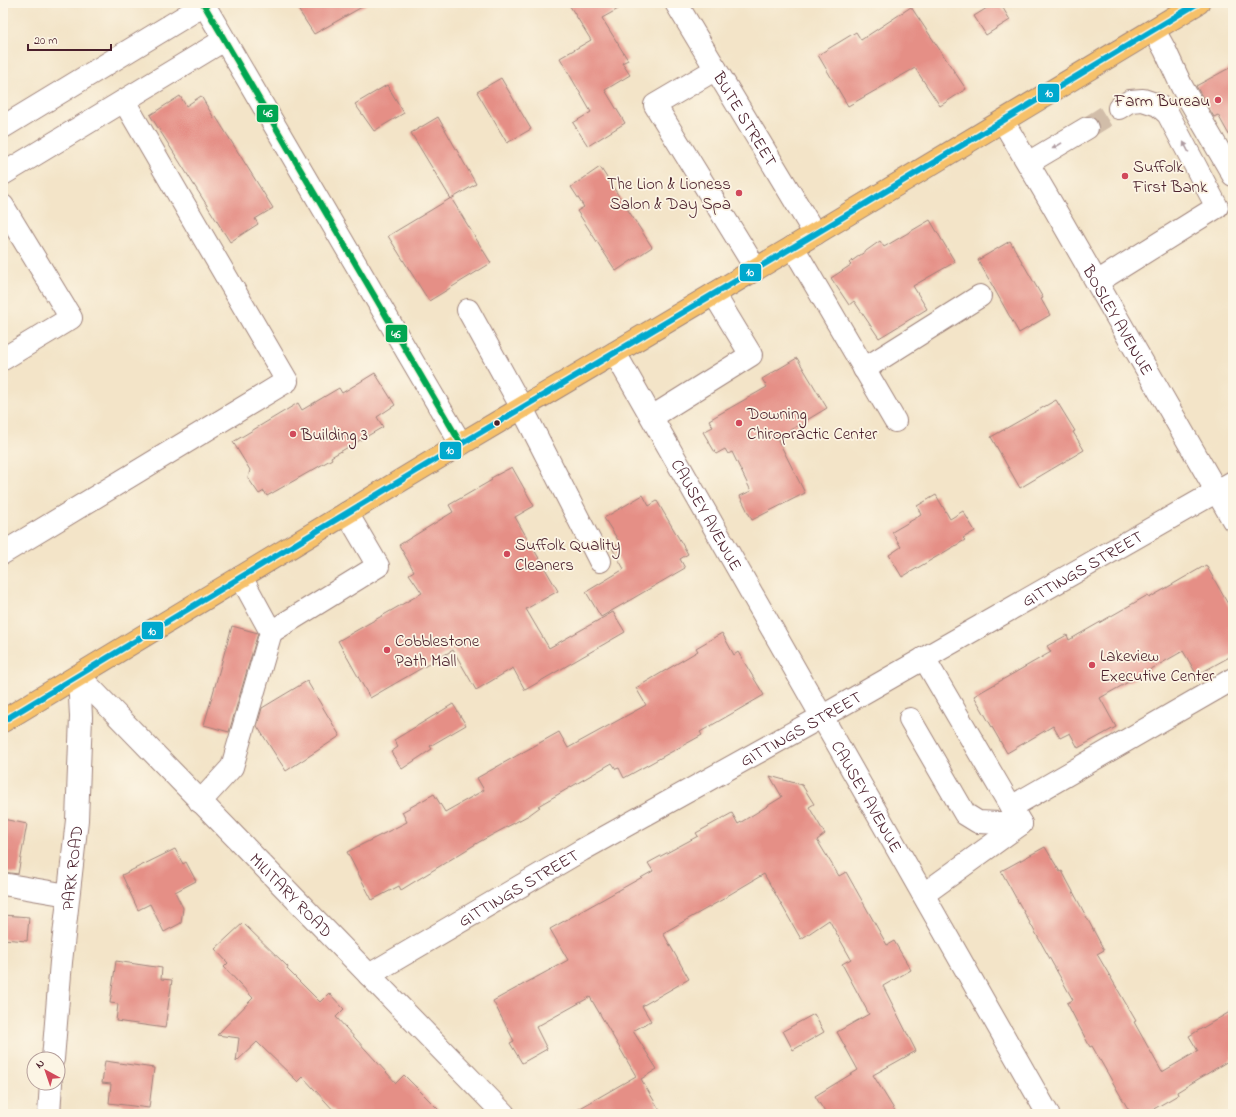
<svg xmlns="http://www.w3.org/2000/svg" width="1236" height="1117" font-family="'Indie Flower',sans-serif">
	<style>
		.building { fill: #e58f86 }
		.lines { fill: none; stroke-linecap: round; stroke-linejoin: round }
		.minor-tunnel { stroke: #d1bda9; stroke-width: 22; stroke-dasharray: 22 11; stroke-linecap: butt }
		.minor-casing { stroke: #9e827a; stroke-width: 24 }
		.major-casing { stroke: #9e827a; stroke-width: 24 }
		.minor { stroke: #fff; stroke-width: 22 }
		.major { stroke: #f6c16b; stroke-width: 22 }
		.bus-1-casing { stroke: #fcf5e5; stroke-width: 9 }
		.bus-2-casing { stroke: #fcf5e5; stroke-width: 9 }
		.bus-1 { stroke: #00a651; stroke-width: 6 }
		.bus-2 { stroke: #00a9ce; stroke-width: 6 }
		.oneway { fill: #ae9aa0 }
		.poi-dot { fill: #d1495b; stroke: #fcf5e5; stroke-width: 1.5 }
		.bus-dot { fill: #4a1f2b; stroke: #fcf5e5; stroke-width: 1.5 }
		.labels { text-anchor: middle; stroke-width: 3.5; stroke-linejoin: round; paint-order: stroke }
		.poi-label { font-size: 17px; fill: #4a1f2b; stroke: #fcf5e5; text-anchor: start }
		.street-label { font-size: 17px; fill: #4a1f2b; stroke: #fcf5e5 }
		.line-badge { stroke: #fcf5e5; stroke-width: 1.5 }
		.badge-label { font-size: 11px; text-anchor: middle; font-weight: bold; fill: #fff }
	</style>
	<rect width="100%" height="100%" fill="#fcf5e5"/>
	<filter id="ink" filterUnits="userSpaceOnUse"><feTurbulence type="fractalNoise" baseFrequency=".025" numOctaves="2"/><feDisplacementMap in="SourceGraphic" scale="8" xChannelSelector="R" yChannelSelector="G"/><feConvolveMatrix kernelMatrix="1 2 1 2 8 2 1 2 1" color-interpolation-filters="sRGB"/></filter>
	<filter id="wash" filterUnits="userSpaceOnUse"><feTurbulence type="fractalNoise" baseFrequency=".012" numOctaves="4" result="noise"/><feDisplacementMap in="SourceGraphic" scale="16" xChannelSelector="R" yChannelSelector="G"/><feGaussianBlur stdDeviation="0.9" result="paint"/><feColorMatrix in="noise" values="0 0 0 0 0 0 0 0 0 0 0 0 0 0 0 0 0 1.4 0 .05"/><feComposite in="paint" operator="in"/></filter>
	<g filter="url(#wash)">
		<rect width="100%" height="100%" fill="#f3e4c8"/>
		<g id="blocks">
			<g class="building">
				<path d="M 294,3 L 369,3 L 314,34 Z"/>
				<path d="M 568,3 L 629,3 L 602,18 L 628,60 L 622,63 L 630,75 L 605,90 L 625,123 L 588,146 L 573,123 L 591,112 L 560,58 L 591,40 Z"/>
				<path d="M 995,3 L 1000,3 L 1010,20 L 986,35 L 974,16 Z"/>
				<path d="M 911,7 L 966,89 L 940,106 L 915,68 L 848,106 L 818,55 L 856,32 L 861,40 Z"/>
				<path d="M 1233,66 L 1233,142 L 1218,115 L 1214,117 L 1196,86 Z"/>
				<path d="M 501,78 L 531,129 L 507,143 L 477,92 Z"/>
				<path d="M 387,85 L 404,113 L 374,131 L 355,104 Z"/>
				<path d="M 180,96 L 186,106 L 201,96 L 214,118 L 216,117 L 273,208 L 255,219 L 258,224 L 230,242 L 150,115 Z"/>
				<path d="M 438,117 L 476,184 L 451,199 L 411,133 Z"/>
				<path d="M 600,167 L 652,247 L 616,271 L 577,211 L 584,207 L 571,187 Z"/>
				<path d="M 451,198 L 491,263 L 429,301 L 388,236 Z"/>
				<path d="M 930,220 L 955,262 L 913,286 L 927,309 L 879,338 L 854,301 L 849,305 L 831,278 L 851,265 L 849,263 L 880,241 L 884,247 Z"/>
				<path d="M 1010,241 L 1043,298 L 1041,299 L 1050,315 L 1019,333 L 978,260 Z"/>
				<path d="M 797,358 L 827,408 L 777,438 L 805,493 L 752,520 L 740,496 L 751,491 L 732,452 L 728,454 L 725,449 L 716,454 L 703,432 L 713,427 L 709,420 L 767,387 L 762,379 Z"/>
				<path d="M 375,373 L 395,405 L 377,417 L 383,427 L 331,457 L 332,459 L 267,496 L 264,491 L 259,494 L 248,478 L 250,470 L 233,442 L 298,403 L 302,410 L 339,388 L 342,393 Z"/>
				<path d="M 1056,400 L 1075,431 L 1073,432 L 1084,450 L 1020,488 L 991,437 Z"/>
				<path d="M 512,467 L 534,506 L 515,517 L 558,591 L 526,609 L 549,648 L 613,612 L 625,632 L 525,690 L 513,668 L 476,690 L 453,650 L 370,698 L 338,641 L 422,593 L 409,574 L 414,571 L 399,545 L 453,512 L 449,505 L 492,480 L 491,478 Z"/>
				<path d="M 643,495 L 649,506 L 657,501 L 688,554 L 680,559 L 685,568 L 601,617 L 586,592 L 624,569 L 612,548 L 620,543 L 604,518 Z"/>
				<path d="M 936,495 L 950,519 L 963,511 L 975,531 L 963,538 L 965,540 L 902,577 L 889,555 L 901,547 L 892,532 L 921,515 L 917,506 Z"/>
				<path d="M 1206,565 L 1233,613 L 1233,655 L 1197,675 L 1183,651 L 1100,698 L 1116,727 L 1078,748 L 1070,733 L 1060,738 L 1053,726 L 1007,753 L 974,696 L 1051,652 L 1047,646 L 1067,635 L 1069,640 L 1148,595 L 1149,598 Z"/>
				<path d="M 232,626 L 258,633 L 229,732 L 204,725 Z"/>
				<path d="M 722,633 L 734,655 L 738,652 L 764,695 L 700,732 L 702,735 L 624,778 L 619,768 L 616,769 L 612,763 L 538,806 L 540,807 L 529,815 L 479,842 L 401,890 L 399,886 L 372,900 L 347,852 L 407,822 L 402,812 L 434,794 L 445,812 L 484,790 L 477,778 L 559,732 L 568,748 L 646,705 L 636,688 L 698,651 L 696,648 Z"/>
				<path d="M 307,681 L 340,736 L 286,771 L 257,726 L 262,708 Z"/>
				<path d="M 453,704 L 466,725 L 430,746 L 432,749 L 402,769 L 391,752 L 398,747 L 394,740 Z"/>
				<path d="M 770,776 L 802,785 L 814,804 L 809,807 L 825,834 L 817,840 L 839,876 L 846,872 L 887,945 L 894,941 L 911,970 L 883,986 L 916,1051 L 873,1075 L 897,1114 L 826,1114 L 815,1096 L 858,1070 L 837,1032 L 869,1014 L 842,964 L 851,959 L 829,920 L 801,939 L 764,874 L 727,896 L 727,897 L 663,933 L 689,979 L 642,1006 L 651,1021 L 633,1031 L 657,1069 L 641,1079 L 662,1114 L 570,1114 L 636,1076 L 590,997 L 536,1027 L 547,1049 L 522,1063 L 510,1043 L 514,1041 L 493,1001 L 568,960 L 550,929 L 653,871 L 648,863 L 698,836 L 696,833 L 732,813 L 738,824 L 782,797 Z"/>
				<path d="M 3,819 L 27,824 L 18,874 L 3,872 Z"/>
				<path d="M 1045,847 L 1060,872 L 1062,871 L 1104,950 L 1097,954 L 1136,1021 L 1134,1022 L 1162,1072 L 1198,1051 L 1189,1036 L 1233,1010 L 1233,1058 L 1177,1092 L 1178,1095 L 1145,1114 L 1131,1114 L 1092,1046 L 1090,1047 L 1067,1003 L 1073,1000 L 1001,871 Z"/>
				<path d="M 175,849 L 183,864 L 186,862 L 196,881 L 175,892 L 183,908 L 181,923 L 164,932 L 150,904 L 138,910 L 122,875 Z"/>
				<path d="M 3,915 L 29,917 L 27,941 L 3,939 Z"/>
				<path d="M 243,923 L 288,967 L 287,969 L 320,1002 L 329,993 L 344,1009 L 336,1017 L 396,1083 L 404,1075 L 443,1114 L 337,1114 L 303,1077 L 298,1082 L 257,1042 L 236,1062 L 239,1038 L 217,1035 L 253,998 L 224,967 L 228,963 L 215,949 Z"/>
				<path d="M 116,961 L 162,968 L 161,979 L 172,980 L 165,1028 L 116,1021 L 118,1004 L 110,1003 Z"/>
				<path d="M 814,1014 L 824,1032 L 793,1050 L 783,1031 Z"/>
				<path d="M 105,1061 L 154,1068 L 149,1108 L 109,1103 L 111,1084 L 102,1083 Z"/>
			</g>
		</g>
	</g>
	<g filter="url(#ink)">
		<use href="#blocks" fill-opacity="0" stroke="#9e827a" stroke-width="1"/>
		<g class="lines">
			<path class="minor-tunnel" d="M 1087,128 L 1119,108"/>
			<g class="minor-casing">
				<g id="minor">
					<path d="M 203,3 L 461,444"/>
					<path id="s1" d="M 676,3 L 815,234"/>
					<path d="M 1154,30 L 1165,50 L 1182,87 L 1233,175"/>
					<path d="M 716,69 L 655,105 L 756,269"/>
					<path id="s2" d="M 1003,121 L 1053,206 L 1233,520"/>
					<path d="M 3,127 L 204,5"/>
					<path d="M 1028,163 L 1087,128"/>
					<path d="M 3,174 L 224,40"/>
					<path d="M 3,206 L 71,318 L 3,359"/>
					<path d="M 793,247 L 895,421"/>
					<path d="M 1097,282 L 1217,207 L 1168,114 L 1158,105 L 1143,100 L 1130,101 L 1119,108"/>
					<path d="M 468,310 L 522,408 L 600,561"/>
					<path id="s3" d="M 615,353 L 1048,1114"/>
					<path d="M 864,369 L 980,296"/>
					<path d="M 652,417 L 751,355 L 714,294"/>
					<path d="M 3,553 L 287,381 L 124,101"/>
					<path d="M 271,632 L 378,566 L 347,513"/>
					<path d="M 924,658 L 1021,824 L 924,894"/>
					<path id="s4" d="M 79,676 L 504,1114"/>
					<path d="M 910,719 L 965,814 L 978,822 L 1021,824"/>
					<path d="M 200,802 L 232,767 L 271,632 L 241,577"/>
					<path d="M 1011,807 L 1233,679"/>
					<path d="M 3,884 L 68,895"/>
					<path id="s5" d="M 369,975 L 582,850 L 823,716 L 1233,482"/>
					<path id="s6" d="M 53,1059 L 61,962 L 77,820 L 81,717 L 79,676"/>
					<path d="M 49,1114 L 51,1083"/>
				</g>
			</g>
			<g class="major-casing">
				<path id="major" d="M 3,721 L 461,444 L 815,234 L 1198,3"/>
			</g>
			<use href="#minor" class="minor"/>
			<use href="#major" class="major"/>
			<g class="bus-1-casing">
				<path id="bus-1" d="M 203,3 L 461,444"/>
			</g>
			<g class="bus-2-casing">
				<path id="bus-2" d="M 3,721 L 461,444 L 815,234 L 1198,3"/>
			</g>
			<use href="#bus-1" class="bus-1"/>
			<use href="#bus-2" class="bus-2"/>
		</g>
		<defs><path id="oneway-solid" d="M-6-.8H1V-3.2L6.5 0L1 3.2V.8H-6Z"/></defs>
		<g class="oneway">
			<use href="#oneway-solid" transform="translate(1057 146) rotate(149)"/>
			<use href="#oneway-solid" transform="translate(1186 147) rotate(-118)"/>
		</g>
	</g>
	<g class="poi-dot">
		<circle cx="1218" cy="100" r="4"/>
		<circle cx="1125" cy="176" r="4"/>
		<circle cx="739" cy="193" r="4"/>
		<circle cx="739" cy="423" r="4"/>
		<circle cx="293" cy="434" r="4"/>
		<circle cx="507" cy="554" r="4"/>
		<circle cx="387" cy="650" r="4"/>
		<circle cx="1092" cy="665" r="4"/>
	</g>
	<circle class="bus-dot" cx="497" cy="423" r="3.5"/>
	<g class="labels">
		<g class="poi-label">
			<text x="1210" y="106" text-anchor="end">Farm Bureau</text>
			<text x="1133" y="172">Suffolk<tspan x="1133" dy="20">First Bank</tspan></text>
			<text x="731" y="189" text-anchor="end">The Lion &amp; Lioness<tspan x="731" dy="20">Salon &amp; Day Spa</tspan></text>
			<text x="747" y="419">Downing<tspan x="747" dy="20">Chiropractic Center</tspan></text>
			<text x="301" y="440">Building 3</text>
			<text x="515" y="550">Suffolk Quality<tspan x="515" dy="20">Cleaners</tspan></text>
			<text x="395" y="646">Cobblestone<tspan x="395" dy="20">Path Mall</tspan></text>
			<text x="1100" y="661">Lakeview<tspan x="1100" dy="20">Executive Center</tspan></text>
		</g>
		<g class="street-label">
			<text dy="6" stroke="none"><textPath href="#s1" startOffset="135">BUTE STREET</textPath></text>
			<text dy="6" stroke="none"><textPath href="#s2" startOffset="230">BOSLEY AVENUE</textPath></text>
			<text dy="6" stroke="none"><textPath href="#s3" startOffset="186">CAUSEY AVENUE</textPath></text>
			<text dy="6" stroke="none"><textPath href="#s5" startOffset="821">GITTINGS STREET</textPath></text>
			<text dy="6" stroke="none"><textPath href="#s5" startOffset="497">GITTINGS STREET</textPath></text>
			<text dy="6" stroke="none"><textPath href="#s3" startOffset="510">CAUSEY AVENUE</textPath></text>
			<text dy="6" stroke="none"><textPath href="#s6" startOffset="192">PARK ROAD</textPath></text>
			<text dy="6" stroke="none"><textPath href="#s5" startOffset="173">GITTINGS STREET</textPath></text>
			<text dy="6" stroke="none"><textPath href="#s4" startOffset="305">MILITARY ROAD</textPath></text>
		</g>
	</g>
	<g class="line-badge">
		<rect x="1037" y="83" width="23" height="20" rx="4" fill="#00a9ce"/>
		<rect x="256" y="104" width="23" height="19" rx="4" fill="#00a651"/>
		<rect x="739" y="263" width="23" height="19" rx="4" fill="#00a9ce"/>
		<rect x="385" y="324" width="23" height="19" rx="4" fill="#00a651"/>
		<rect x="439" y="441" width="23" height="19" rx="4" fill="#00a9ce"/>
		<rect x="141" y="621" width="23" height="19" rx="4" fill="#00a9ce"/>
	</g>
	<g class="badge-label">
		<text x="1049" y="97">10</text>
		<text x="268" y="117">46</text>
		<text x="750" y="276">10</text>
		<text x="396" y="338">46</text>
		<text x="450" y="454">10</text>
		<text x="152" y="635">10</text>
	</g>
	<rect width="1236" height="1117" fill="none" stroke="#fcf5e5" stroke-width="16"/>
	<g transform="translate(46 1071) rotate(320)"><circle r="19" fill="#fcf5e5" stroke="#b59f9b"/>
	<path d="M0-3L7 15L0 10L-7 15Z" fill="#d1495b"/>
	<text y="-6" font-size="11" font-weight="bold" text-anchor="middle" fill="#4a1f2b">N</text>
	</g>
	<path d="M28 44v6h83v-6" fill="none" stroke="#4a1f2b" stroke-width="2"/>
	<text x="34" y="44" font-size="12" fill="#4a1f2b" stroke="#fcf5e5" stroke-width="3" paint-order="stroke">20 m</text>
</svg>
